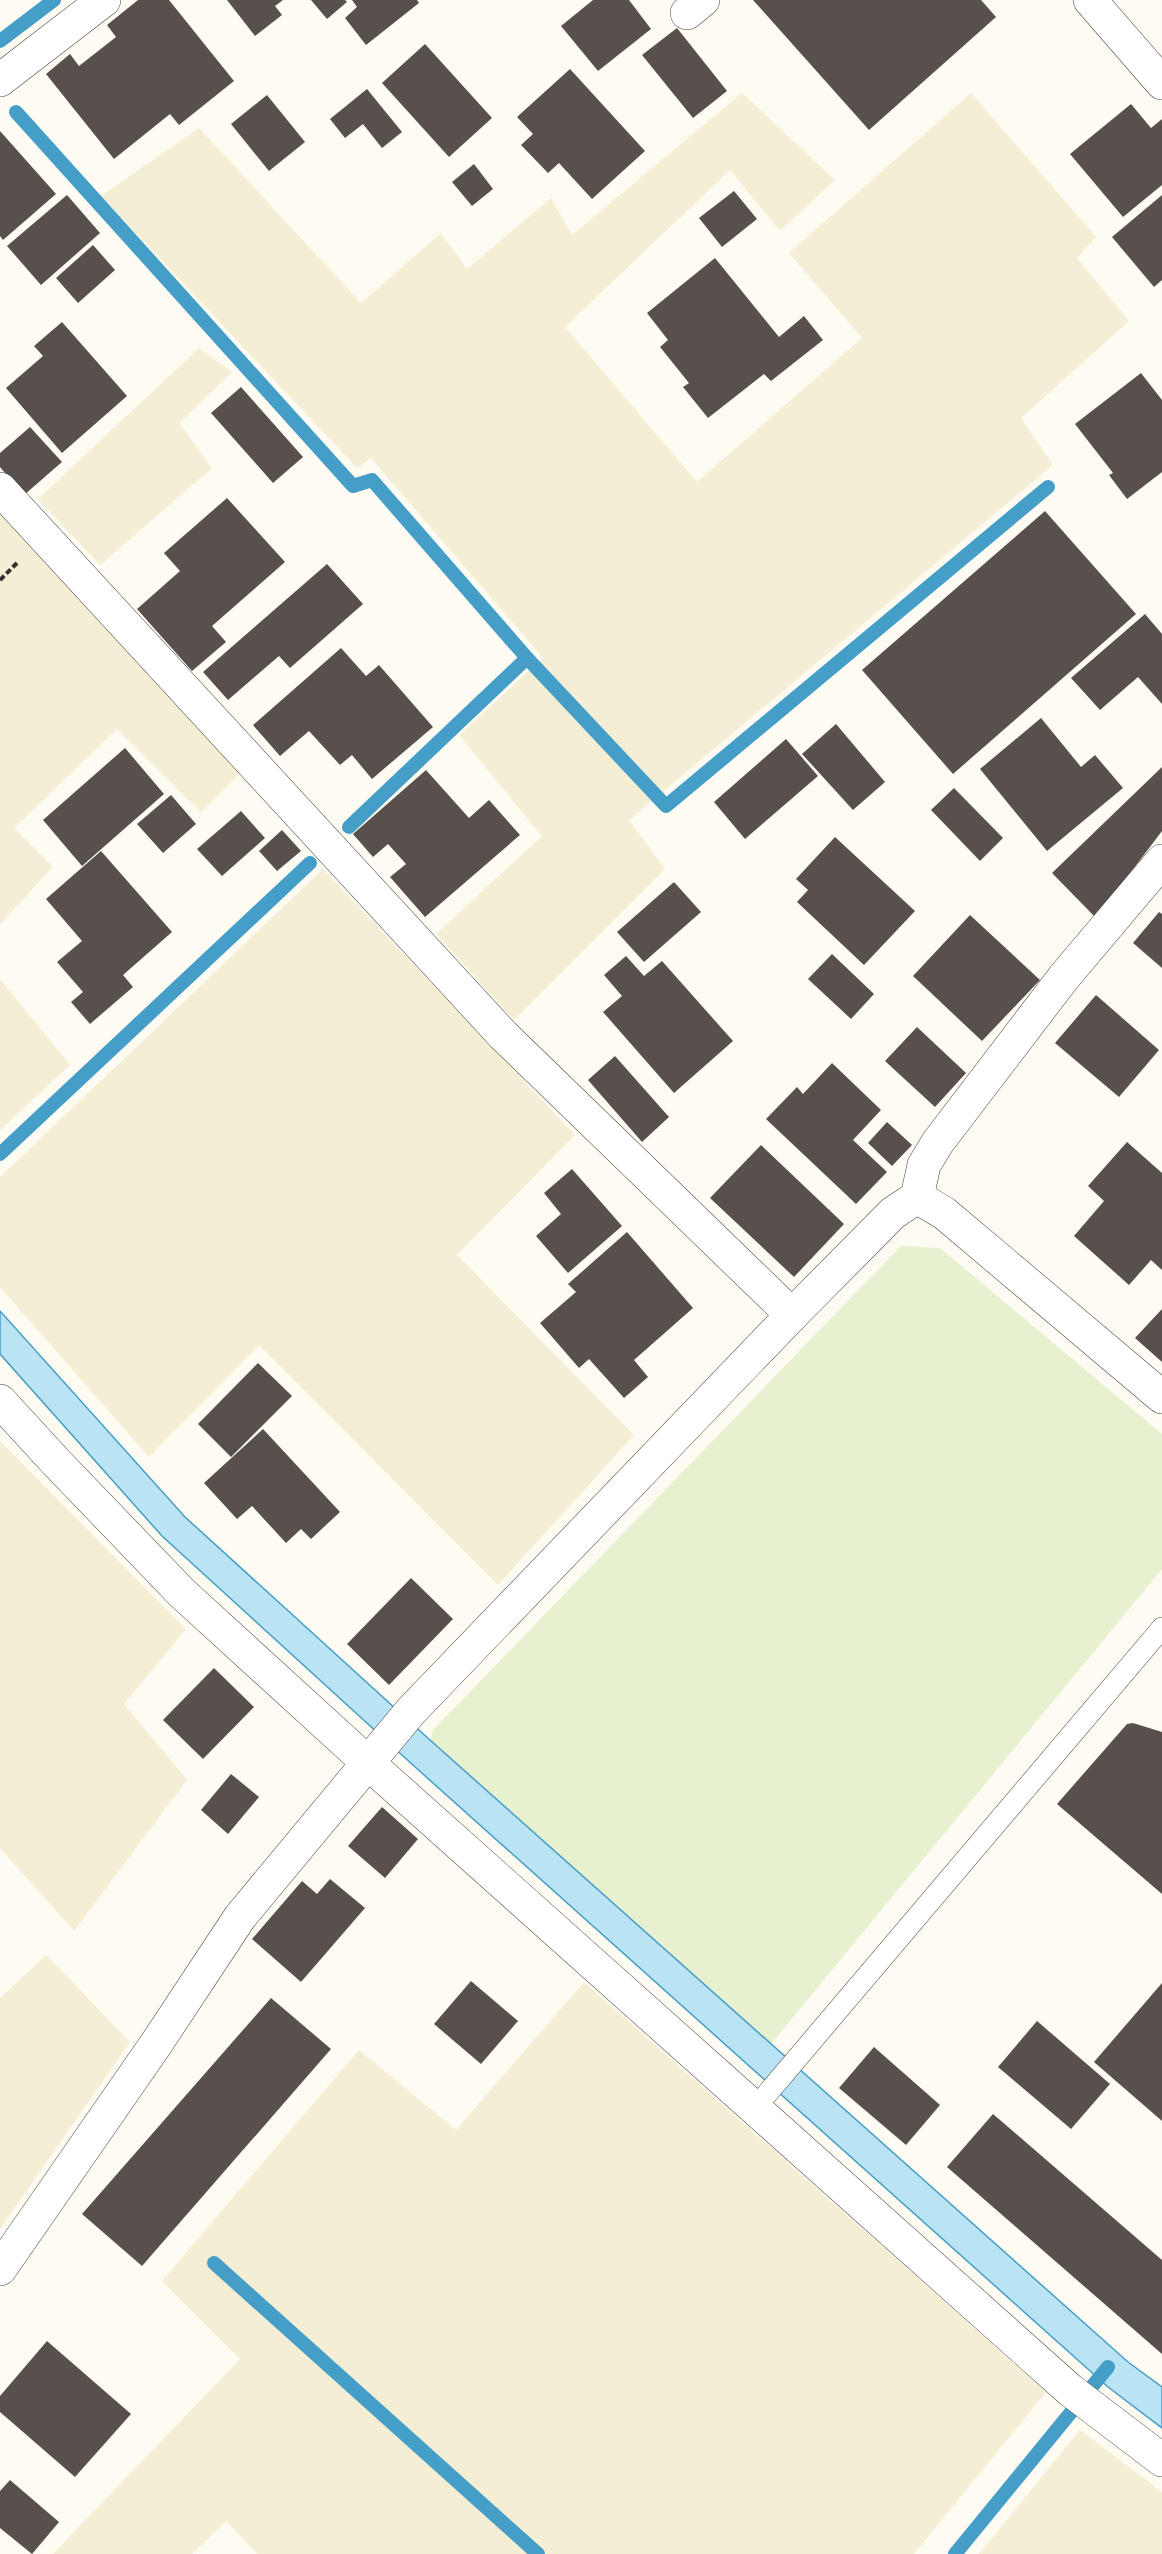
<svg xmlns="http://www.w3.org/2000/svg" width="1162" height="2554" font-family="Georgia,serif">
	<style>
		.farmland { fill: #f4efd4 }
		.pitch { fill: #e7f0cf }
		.water { fill: #bae3f4; stroke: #449ec7; stroke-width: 1.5 }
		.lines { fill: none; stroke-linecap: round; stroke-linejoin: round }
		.stream { stroke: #449ec7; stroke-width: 14 }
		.building { fill: #58504c }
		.lane-casing { stroke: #434343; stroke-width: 22 }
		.street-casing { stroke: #434343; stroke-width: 34 }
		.path { stroke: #323232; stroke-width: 4; stroke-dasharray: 6 3; stroke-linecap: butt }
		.lane { stroke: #fff; stroke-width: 21 }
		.street { stroke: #fff; stroke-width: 33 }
	</style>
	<rect width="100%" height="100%" fill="#fefbf3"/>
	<g class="farmland">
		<path d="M 742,93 L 835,180 L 780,231 L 730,170 L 565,327 L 697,482 L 862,338 L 789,253 L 971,93 L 1096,237 L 1077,258 L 1129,321 L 1021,418 L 1053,465 L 629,820 L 665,869 L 514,1020 L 436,934 L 542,836 L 459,735 L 543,658 L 371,458 L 357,468 L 101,196 L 199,128 L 361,303 L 441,233 L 467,269 L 551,198 L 572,235 Z"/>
		<path d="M 199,348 L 232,372 L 179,423 L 212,468 L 100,565 L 38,499 Z"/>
		<path d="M 0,510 L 244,769 L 201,812 L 117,729 L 14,828 L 53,867 L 0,924 Z"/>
		<path d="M 323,869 L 575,1135 L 457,1255 L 634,1435 L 498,1585 L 259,1345 L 149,1457 L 0,1287 L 0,1177 Z"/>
		<path d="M 0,979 L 70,1065 L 0,1130 Z"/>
		<path d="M 0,1441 L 186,1629 L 124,1704 L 187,1780 L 74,1931 L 0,1848 Z"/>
		<path d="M 46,1955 L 130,2042 L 0,2229 L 0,1998 Z"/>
		<path d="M 584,1982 L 1046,2392 L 914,2554 L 257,2554 L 226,2521 L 192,2554 L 53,2554 L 240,2359 L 162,2281 L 359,2050 L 456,2130 Z"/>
		<path d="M 1080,2430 L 1162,2492 L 1162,2554 L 979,2554 Z"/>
	</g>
	<path class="pitch" d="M 901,1246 L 940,1248 L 1162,1434 L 1162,1569 L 771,2044 L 430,1740 L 433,1730 Z"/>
	<path class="water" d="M 0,1311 L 185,1517 L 430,1740 L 1128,2362 L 1162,2387 L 1162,2428 L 1108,2387 L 414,1766 L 162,1536 L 0,1354 Z"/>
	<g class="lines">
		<g class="stream">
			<path d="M 0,41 L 54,0"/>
			<path d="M 16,112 L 353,486 L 372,480 L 527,658"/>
			<path d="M 349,827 L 527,658 L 666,806 L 1048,487"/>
			<path d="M 0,1154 L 310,863"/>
			<path d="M 214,2263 L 538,2554"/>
			<path d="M 955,2554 L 1108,2367"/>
		</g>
	</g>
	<g class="building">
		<path d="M 138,0 L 169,0 L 234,81 L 179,125 L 170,114 L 114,159 L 46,74 L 70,54 L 79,66 L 116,37 L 107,25 Z"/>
		<path d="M 227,0 L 283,0 L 275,6 L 282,15 L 255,36 Z"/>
		<path d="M 311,0 L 345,0 L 347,2 L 327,19 Z"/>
		<path d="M 352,0 L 417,0 L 419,3 L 366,45 L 345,18 L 357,7 Z"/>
		<path d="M 593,0 L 629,0 L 651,29 L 598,71 L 561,26 Z"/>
		<path d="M 753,0 L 981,0 L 996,17 L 869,130 Z"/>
		<path d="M 677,28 L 727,91 L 693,118 L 642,55 Z"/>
		<path d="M 425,44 L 492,118 L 449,157 L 382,83 Z"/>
		<path d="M 570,69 L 645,151 L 592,199 L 559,163 L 548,173 L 521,145 L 533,134 L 517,117 Z"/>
		<path d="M 367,89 L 402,132 L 382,148 L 363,124 L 345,138 L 330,119 Z"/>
		<path d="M 267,95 L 305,142 L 269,171 L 231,124 Z"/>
		<path d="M 1131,104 L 1151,128 L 1162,119 L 1162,185 L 1123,217 L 1070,154 Z"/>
		<path d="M 0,131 L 56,194 L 3,240 L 0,236 Z"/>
		<path d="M 474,164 L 493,189 L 472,206 L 452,182 Z"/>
		<path d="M 734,191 L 757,219 L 722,247 L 699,218 Z"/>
		<path d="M 67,195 L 100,233 L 41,285 L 7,246 Z"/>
		<path d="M 1162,195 L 1162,280 L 1154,287 L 1112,237 Z"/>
		<path d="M 93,245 L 115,270 L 78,303 L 56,278 Z"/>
		<path d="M 715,258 L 779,337 L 804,316 L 823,340 L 771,381 L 764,374 L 708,418 L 683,387 L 689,383 L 660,347 L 668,340 L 647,313 Z"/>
		<path d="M 62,322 L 127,396 L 62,453 L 6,388 L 43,356 L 34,346 Z"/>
		<path d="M 1141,373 L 1162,400 L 1162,472 L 1127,499 L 1109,475 L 1113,473 L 1075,424 Z"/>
		<path d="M 241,387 L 303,457 L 273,483 L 211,413 Z"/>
		<path d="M 30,427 L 62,462 L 24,495 L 0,467 L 0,453 Z"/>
		<path d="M 227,498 L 285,562 L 212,626 L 226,642 L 192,671 L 137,609 L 180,571 L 164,553 Z"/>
		<path d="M 1045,511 L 1136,614 L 953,774 L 862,670 Z"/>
		<path d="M 327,564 L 363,604 L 290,668 L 279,656 L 228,700 L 203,672 Z"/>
		<path d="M 1145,614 L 1162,634 L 1162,704 L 1138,677 L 1100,710 L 1071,678 Z"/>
		<path d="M 341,648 L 366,676 L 379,665 L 433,727 L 372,779 L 352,755 L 340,765 L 309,731 L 280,756 L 253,725 Z"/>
		<path d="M 1041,718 L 1081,767 L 1095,755 L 1123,788 L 1047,851 L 980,769 Z"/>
		<path d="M 836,724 L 885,782 L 853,810 L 802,754 Z"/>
		<path d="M 786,739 L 818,776 L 745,839 L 714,802 Z"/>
		<path d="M 125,748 L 164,794 L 82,866 L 43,820 Z"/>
		<path d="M 1162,767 L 1162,831 L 1096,918 L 1052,873 Z"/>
		<path d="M 426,770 L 469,818 L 489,800 L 520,835 L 425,917 L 390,877 L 406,864 L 388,844 L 373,857 L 353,834 Z"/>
		<path d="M 954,788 L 1003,838 L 980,861 L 931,810 Z"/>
		<path d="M 171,795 L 196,824 L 163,853 L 137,824 Z"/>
		<path d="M 241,811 L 265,838 L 222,876 L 197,849 Z"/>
		<path d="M 282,830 L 301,851 L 277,871 L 259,851 Z"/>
		<path d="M 835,837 L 915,911 L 864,965 L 797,902 L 808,890 L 796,879 Z"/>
		<path d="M 101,851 L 172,932 L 123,975 L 133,987 L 90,1024 L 71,1002 L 83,992 L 57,962 L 82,941 L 46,899 Z"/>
		<path d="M 674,882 L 701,912 L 644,962 L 617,932 Z"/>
		<path d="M 1159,912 L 1162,914 L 1162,968 L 1133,943 Z"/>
		<path d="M 970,915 L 1040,980 L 982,1041 L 913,976 Z"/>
		<path d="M 832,954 L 874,994 L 851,1019 L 808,979 Z"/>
		<path d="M 626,956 L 644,976 L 662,961 L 733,1041 L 674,1093 L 603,1012 L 622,996 L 604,975 Z"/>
		<path d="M 1096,995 L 1159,1050 L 1119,1097 L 1055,1043 Z"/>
		<path d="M 917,1027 L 966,1073 L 935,1107 L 885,1061 Z"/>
		<path d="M 615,1056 L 669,1117 L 642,1142 L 588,1080 Z"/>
		<path d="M 832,1063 L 881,1110 L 853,1140 L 887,1172 L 856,1204 L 766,1119 L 797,1087 L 803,1094 Z"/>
		<path d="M 887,1122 L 912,1145 L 892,1166 L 868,1143 Z"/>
		<path d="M 1127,1142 L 1162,1173 L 1162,1270 L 1151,1260 L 1129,1285 L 1074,1236 L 1104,1201 L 1088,1186 Z"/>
		<path d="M 761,1145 L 844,1224 L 794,1277 L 710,1198 Z"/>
		<path d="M 572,1169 L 622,1226 L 568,1273 L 536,1236 L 561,1214 L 544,1193 Z"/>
		<path d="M 627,1232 L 693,1308 L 634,1360 L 648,1377 L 624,1398 L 589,1359 L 579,1368 L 540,1323 L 576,1292 L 568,1284 Z"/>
		<path d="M 1162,1309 L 1162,1362 L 1135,1338 Z"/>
		<path d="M 258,1363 L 292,1396 L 231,1457 L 198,1424 Z"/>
		<path d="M 263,1429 L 340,1512 L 311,1539 L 301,1529 L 286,1543 L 252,1506 L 237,1519 L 204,1483 Z"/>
		<path d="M 411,1578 L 453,1619 L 389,1685 L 347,1644 Z"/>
		<path d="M 214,1668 L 254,1707 L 203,1759 L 163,1720 Z"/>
		<path d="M 1133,1723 L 1162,1732 L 1162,1894 L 1057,1804 L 1127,1724 Z"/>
		<path d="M 231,1774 L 259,1797 L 228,1834 L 201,1810 Z"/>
		<path d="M 382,1807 L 418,1839 L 385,1878 L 348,1846 Z"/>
		<path d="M 330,1879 L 365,1908 L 301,1982 L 252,1939 L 302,1881 L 317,1894 Z"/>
		<path d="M 471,1981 L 518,2021 L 481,2064 L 434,2024 Z"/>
		<path d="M 1162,1983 L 1162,2121 L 1094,2062 Z"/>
		<path d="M 271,1998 L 331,2049 L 142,2266 L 82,2214 Z"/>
		<path d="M 1037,2021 L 1110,2084 L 1071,2129 L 998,2067 Z"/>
		<path d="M 874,2047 L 940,2105 L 906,2145 L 839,2088 Z"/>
		<path d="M 993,2114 L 1162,2260 L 1162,2354 L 947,2167 Z"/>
		<path d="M 47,2341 L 131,2414 L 75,2477 L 0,2412 L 0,2396 Z"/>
		<path d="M 10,2480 L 59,2522 L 32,2554 L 0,2528 L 0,2491 Z"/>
	</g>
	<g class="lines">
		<g class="lane-casing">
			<path id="lane" d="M 755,2108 L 1162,1628"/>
		</g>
		<g class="street-casing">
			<g id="street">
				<path d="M 1090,0 L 1162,83"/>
				<path d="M 687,13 L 703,0"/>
				<path d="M 0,80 L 104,0"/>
				<path d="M 0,489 L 503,1035 L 792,1315"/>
				<path d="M 917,1197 L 944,1213 L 1162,1397"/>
				<path d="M 0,1401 L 56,1462 L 182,1593 L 367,1762 L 1070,2390 L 1162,2460"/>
				<path d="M 0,2269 L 156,2044 L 240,1917 L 411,1711 L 792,1315 L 893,1213 L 917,1197 L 924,1165 L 938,1142 L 1064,977 L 1162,861"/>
			</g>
		</g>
		<path class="path" d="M 0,580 L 17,563"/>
		<use href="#lane" class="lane"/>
		<use href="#street" class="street"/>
	</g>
</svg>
